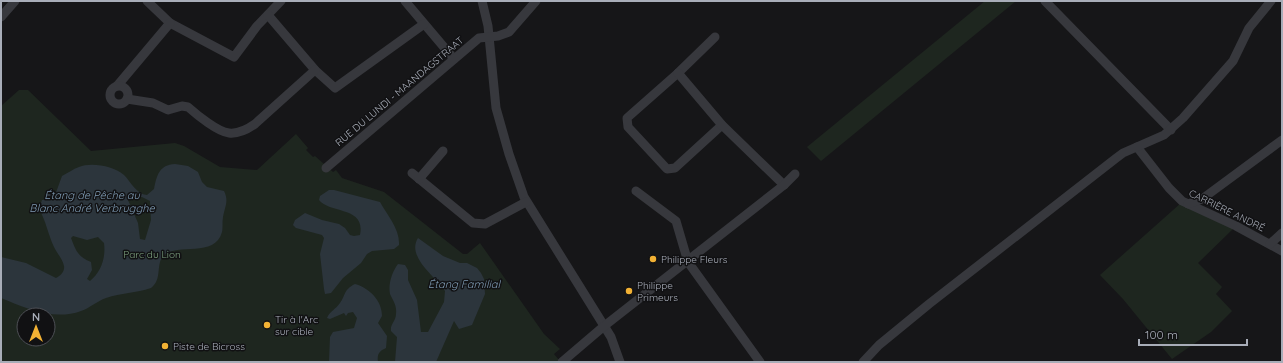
<svg xmlns="http://www.w3.org/2000/svg" width="1283" height="363" font-family="Quicksand,sans-serif">
	<style>
		.green { fill: #1e261f; fill-rule: evenodd }
		.water { fill: #2c353c; fill-rule: evenodd }
		.lines { fill: none; stroke-linecap: round; stroke-linejoin: round }
		.minor { stroke: #37383d; stroke-width: 9 }
		.poi-dot { fill: #f2b134; stroke: #111113; stroke-width: 1.5 }
		.labels { text-anchor: middle; stroke-width: 3; stroke-linejoin: round; paint-order: stroke }
		.street-label { font-size: 10px; fill: #a8adb8; stroke: #111113 }
		.park-label { font-size: 10px; fill: #7fa381; stroke: #111113 }
		.poi-label { font-size: 10px; fill: #a8adb8; stroke: #111113; text-anchor: start }
		.water-label { font-size: 11px; font-style: italic; fill: #7f9bb3; stroke: #111113 }
	</style>
	<rect width="100%" height="100%" fill="#161618"/>
	<g class="green">
		<path d="M 985,1 L 1016,1 L 821,161 L 807,147 Z"/>
		<path d="M 19,90 L 28,90 L 91,151 L 175,143 L 184,146 L 220,167 L 257,170 L 296,134 L 308,148 L 306,150 L 313,157 L 315,156 L 333,172 L 336,170 L 342,178 L 384,192 L 463,254 L 467,254 L 480,243 L 544,334 L 560,349 L 554,354 L 559,360 L 556,362 L 1,362 L 1,106 ZM 24,315 L 48,315 L 48,339 L 24,339 Z"/>
		<path d="M 1181,203 L 1235,227 L 1198,263 L 1222,287 L 1216,294 L 1232,311 L 1211,332 L 1172,359 L 1123,299 L 1100,275 Z"/>
	</g>
	<g class="water">
		<path d="M 175,164 L 188,166 L 198,172 L 202,182 L 207,187 L 224,191 C 229,201 225,206 223,217 C 222,222 223,228 222,232 C 215,258 177,243 164,255 C 155,264 163,279 151,288 C 136,293 121,293 106,298 C 97,301 90,308 81,311 C 54,321 25,308 1,298 L 1,257 L 26,263 L 56,278 C 60,276 65,272 64,266 C 63,260 57,253 54,247 C 48,234 46,221 39,209 L 42,200 L 54,198 L 62,176 C 68,173 73,169 79,167 C 91,162 114,166 124,175 C 131,182 136,194 147,195 L 154,189 C 157,175 159,165 175,164 ZM 130,197 L 142,197 L 150,201 L 151,220 L 145,240 L 140,239 L 138,223 L 128,200 ZM 73,236 L 87,240 L 98,237 L 104,243 C 106,258 101,272 90,281 L 87,279 L 92,270 L 91,262 C 78,257 76,251 71,238 Z"/>
		<path d="M 329,190 L 334,190 L 380,202 C 387,215 400,229 399,245 L 394,249 L 372,251 L 367,254 L 361,263 L 343,278 L 331,293 L 325,294 L 324,289 L 320,254 L 324,238 L 322,235 L 296,228 L 293,225 L 295,220 L 305,213 L 322,220 L 339,224 L 345,228 L 350,235 L 354,236 L 360,235 C 366,206 330,214 319,200 L 320,196 Z"/>
		<path d="M 418,238 L 443,256 L 460,263 L 467,263 L 477,268 L 481,273 L 484,279 L 485,294 L 472,325 L 459,329 L 454,321 L 436,362 L 395,362 L 397,337 L 391,331 C 390,324 396,321 396,314 C 397,305 393,301 390,294 C 388,284 392,272 398,264 L 405,265 L 408,270 L 408,280 L 417,300 L 421,332 L 428,332 L 444,302 L 445,291 C 436,277 406,257 418,238 Z"/>
		<path d="M 355,284 C 369,288 382,300 382,316 L 378,323 L 387,336 L 386,348 C 379,351 377,354 378,362 L 329,362 L 330,337 L 333,332 L 354,328 L 357,318 L 353,312 L 348,313 L 346,316 L 344,313 L 330,319 L 327,318 C 330,311 336,309 340,303 C 346,295 343,290 355,284 Z"/>
	</g>
	<g class="lines">
		<g class="minor">
			<path d="M 147,1 L 170,23 L 234,57 L 257,26 L 281,1"/>
			<path d="M 405,1 L 454,59"/>
			<path d="M 482,1 L 488,26 L 496,108 L 509,154 L 524,197 L 611,337 L 620,362"/>
			<path d="M 1045,1 L 1171,130"/>
			<path d="M 268,15 L 315,70 L 335,88 L 424,24"/>
			<path d="M 1,17 L 15,1"/>
			<path d="M 715,37 L 678,73 L 627,118 L 628,127 L 667,169 L 675,168 L 722,125"/>
			<path d="M 678,73 L 722,125 L 784,185"/>
			<path d="M 117,86 L 170,23"/>
			<circle cx="119" cy="95" r="9"/>
			<path d="M 127,99 L 153,103 L 168,110 L 182,106 L 188,107 C 197,115 218,132 229,133 C 238,134 248,129 255,124 L 315,70"/>
			<path d="M 1137,147 L 1169,188 L 1182,201 L 1236,226 L 1282,251"/>
			<path d="M 326,168 L 479,38 L 498,36 L 509,32 L 536,1"/>
			<path d="M 412,173 L 473,223 L 485,224 L 526,202"/>
			<path d="M 419,179 L 443,151"/>
			<path d="M 636,191 L 676,221 L 688,262 L 760,362"/>
			<path d="M 1188,204 L 1202,199 L 1282,140"/>
			<path d="M 1270,244 L 1282,233"/>
			<path d="M 562,362 L 603,327 L 784,185 L 795,174"/>
			<path d="M 863,362 L 879,345 L 929,304 L 1115,159 L 1123,153 L 1164,135 L 1183,118 L 1233,61 L 1249,28 L 1271,1"/>
		</g>
	</g>
	<g class="poi-dot">
		<circle cx="653" cy="259" r="4"/>
		<circle cx="629" cy="291" r="4"/>
		<circle cx="267" cy="325" r="4"/>
		<circle cx="165" cy="346" r="4"/>
	</g>
	<g class="labels">
		<g class="street-label">
			<text transform="translate(399 91) rotate(-40)" y="4">RUE DU LUNDI - MAANDAGSTRAAT</text>
			<text transform="translate(1227 210) rotate(26)" y="4">CARRIÈRE ANDRÉ</text>
		</g>
		<g class="park-label">
			<text x="152" y="258">Parc du Lion</text>
		</g>
		<g class="poi-label">
			<text x="661" y="263">Philippe Fleurs</text>
			<text x="637" y="289">Philippe<tspan x="637" dy="12">Primeurs</tspan></text>
			<text x="275" y="323">Tir à l'Arc<tspan x="275" dy="12">sur cible</tspan></text>
			<text x="173" y="350">Piste de Bicross</text>
		</g>
		<g class="water-label">
			<text x="92" y="199">Étang de Pêche au<tspan x="92" dy="13">Blanc André Verbrugghe</tspan></text>
			<text x="464" y="288">Étang Familial</text>
		</g>
	</g>
	<rect width="1283" height="363" fill="none" stroke="#a8adb8" stroke-width="4"/>
	<g transform="translate(36 327)"><circle r="19" fill="#111113" stroke="#4d4f55"/>
	<path d="M0-3L7 15L0 10L-7 15Z" fill="#f2b134"/>
	<text y="-6" font-size="11" font-weight="bold" text-anchor="middle" fill="#a8adb8">N</text>
	</g>
	<path d="M1139 339v6h108v-6" fill="none" stroke="#a8adb8" stroke-width="2"/>
	<text x="1145" y="339" font-size="12" fill="#a8adb8" stroke="#111113" stroke-width="3" paint-order="stroke">100 m</text>
</svg>
